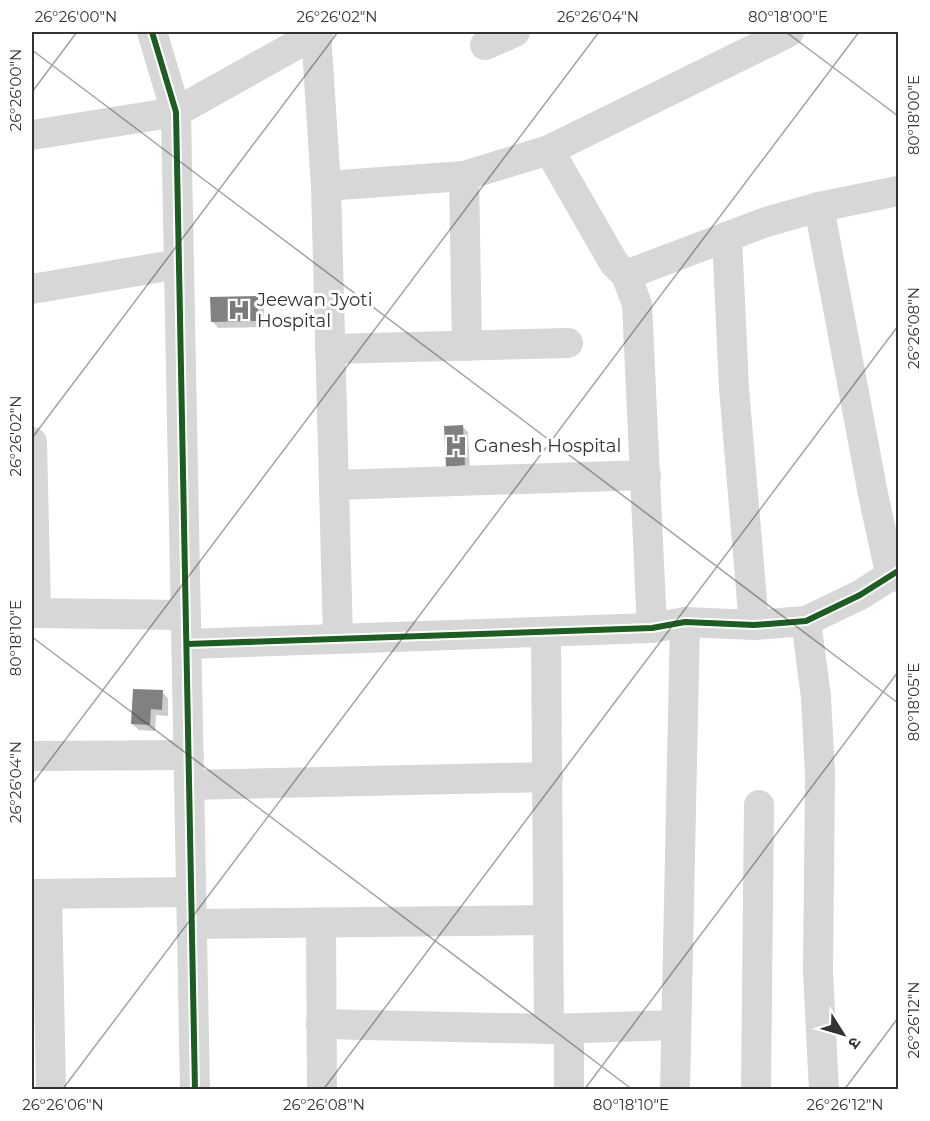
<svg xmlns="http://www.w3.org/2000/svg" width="930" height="1121" font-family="Montserrat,'Noto Sans Devanagari',sans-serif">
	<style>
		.shadow { fill: #0003 }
		.building { fill: #818181 }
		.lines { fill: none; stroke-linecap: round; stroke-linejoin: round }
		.minor { stroke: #d7d7d7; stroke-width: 30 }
		.cycleway-casing { stroke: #fff; stroke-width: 10 }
		.cycleway { stroke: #1b5e20; stroke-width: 6 }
		.ticks { fill: none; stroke: #333; stroke-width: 1.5; stroke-opacity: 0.45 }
		.labels { text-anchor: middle; stroke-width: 6; stroke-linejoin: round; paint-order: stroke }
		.poi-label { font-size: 18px; fill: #333; stroke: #fff; text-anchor: start }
		.neatline { fill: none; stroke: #333; stroke-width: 2 }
		.ticks-label { font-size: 15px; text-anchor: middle; fill: #333 }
	</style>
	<rect width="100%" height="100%" fill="#fff"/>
	<g class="shadow">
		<path d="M 257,298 L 264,304 L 264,327 L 218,328 L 212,321 Z"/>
		<path d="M 462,426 L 468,432 L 470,471 L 448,466 Z"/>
		<path d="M 162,692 L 168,698 L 168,716 L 156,715 L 155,731 L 139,730 L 132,724 Z"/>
	</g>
	<g class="building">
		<path d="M 258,296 L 258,321 L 211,322 L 210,297 Z"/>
		<path d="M 463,425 L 465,465 L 446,467 L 444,426 Z"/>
		<path d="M 133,689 L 163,690 L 162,710 L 151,709 L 150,725 L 131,724 Z"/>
	</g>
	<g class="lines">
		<g class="minor">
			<path d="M 152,32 L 176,112 L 195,1090"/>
			<path d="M 316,33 L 326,186 L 338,638"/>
			<path d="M 485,45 L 515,32"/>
			<path d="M 32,135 L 176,112 L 319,32"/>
			<path d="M 549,150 L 614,263 L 626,275 L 637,304 L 652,628"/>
			<path d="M 464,176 L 467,346"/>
			<path d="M 326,186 L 464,176 L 549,150 L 789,32"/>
			<path d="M 819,207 L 873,494 L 891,577"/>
			<path d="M 727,237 L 734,388 L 754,625"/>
			<path d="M 626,275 L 766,222 L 819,207 L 898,191"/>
			<path d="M 32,289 L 179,264"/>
			<path d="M 330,349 L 568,343"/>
			<path d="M 32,442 L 36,613"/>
			<path d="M 334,485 L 646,475"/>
			<path d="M 32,613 L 186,615"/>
			<path d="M 806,621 L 816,697 L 820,774 L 818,972 L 824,1090"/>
			<path d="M 546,632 L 549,1029"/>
			<path d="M 187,644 L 652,628 L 685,622 L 754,625 L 806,621 L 860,595 L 898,571"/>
			<path d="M 32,756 L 189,755"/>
			<path d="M 189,785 L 548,777"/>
			<path d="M 32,894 L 191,892"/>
			<path d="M 47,894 L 51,1090"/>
			<path d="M 321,923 L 322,1090"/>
			<path d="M 192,924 L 548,920"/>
			<path d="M 321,1024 L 549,1029 L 676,1025"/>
			<path d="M 569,1090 L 569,1029"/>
			<path d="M 675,1090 L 685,622"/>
			<path d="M 756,1090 L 759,805"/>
		</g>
		<g class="cycleway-casing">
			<g id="cycleway">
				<path d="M 152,32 L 176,112 L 195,1090"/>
				<path d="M 187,644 L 652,628 L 685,622 L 754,625 L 806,621 L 860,595 L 898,571"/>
			</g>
		</g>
		<use href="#cycleway" class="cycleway"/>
	</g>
	<path class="ticks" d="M 786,32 L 898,116M 32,50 L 898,703M 32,92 L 77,32M 32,438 L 338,32M 32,637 L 633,1090M 32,784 L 599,32M 62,1090 L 859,32M 323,1090 L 898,326M 584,1090 L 898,672M 844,1090 L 898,1018"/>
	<defs>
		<g id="hospital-bare" transform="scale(1.8)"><path d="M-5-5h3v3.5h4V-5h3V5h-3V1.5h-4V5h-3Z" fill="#7a7a7a" stroke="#fff" stroke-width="2.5" paint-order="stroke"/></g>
	</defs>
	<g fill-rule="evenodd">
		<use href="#hospital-bare" x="239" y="310"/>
		<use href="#hospital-bare" x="456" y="446"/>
	</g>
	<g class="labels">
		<g class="poi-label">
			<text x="257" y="306">Jeewan Jyoti<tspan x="257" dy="21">Hospital</tspan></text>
			<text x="474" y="452">Ganesh Hospital</text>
		</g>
	</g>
	<rect width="930" height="1121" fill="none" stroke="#ffffff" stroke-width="66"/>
	<g transform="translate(843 1034) rotate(127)" stroke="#ffffff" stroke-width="4.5" paint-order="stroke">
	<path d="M0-4.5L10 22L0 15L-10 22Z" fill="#333333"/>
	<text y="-9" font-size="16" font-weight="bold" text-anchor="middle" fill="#333333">उ</text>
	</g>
	<rect x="33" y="33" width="864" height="1055" class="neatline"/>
	<g class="ticks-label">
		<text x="76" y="22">26°26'00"N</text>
		<text x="337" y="22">26°26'02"N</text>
		<text x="598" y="22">26°26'04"N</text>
		<text x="788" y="22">80°18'00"E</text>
		<text transform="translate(16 90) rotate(-90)" y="5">26°26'00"N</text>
		<text transform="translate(914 115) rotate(-90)" y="5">80°18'00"E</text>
		<text transform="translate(914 328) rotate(-90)" y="5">26°26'08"N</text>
		<text transform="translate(16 436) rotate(-90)" y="5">26°26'02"N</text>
		<text transform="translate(16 638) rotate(-90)" y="5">80°18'10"E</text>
		<text transform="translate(914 702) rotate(-90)" y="5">80°18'05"E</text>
		<text transform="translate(16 782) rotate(-90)" y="5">26°26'04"N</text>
		<text transform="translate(914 1020) rotate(-90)" y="5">26°26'12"N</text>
		<text x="63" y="1110">26°26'06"N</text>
		<text x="324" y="1110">26°26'08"N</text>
		<text x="631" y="1110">80°18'10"E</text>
		<text x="845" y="1110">26°26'12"N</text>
	</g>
</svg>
